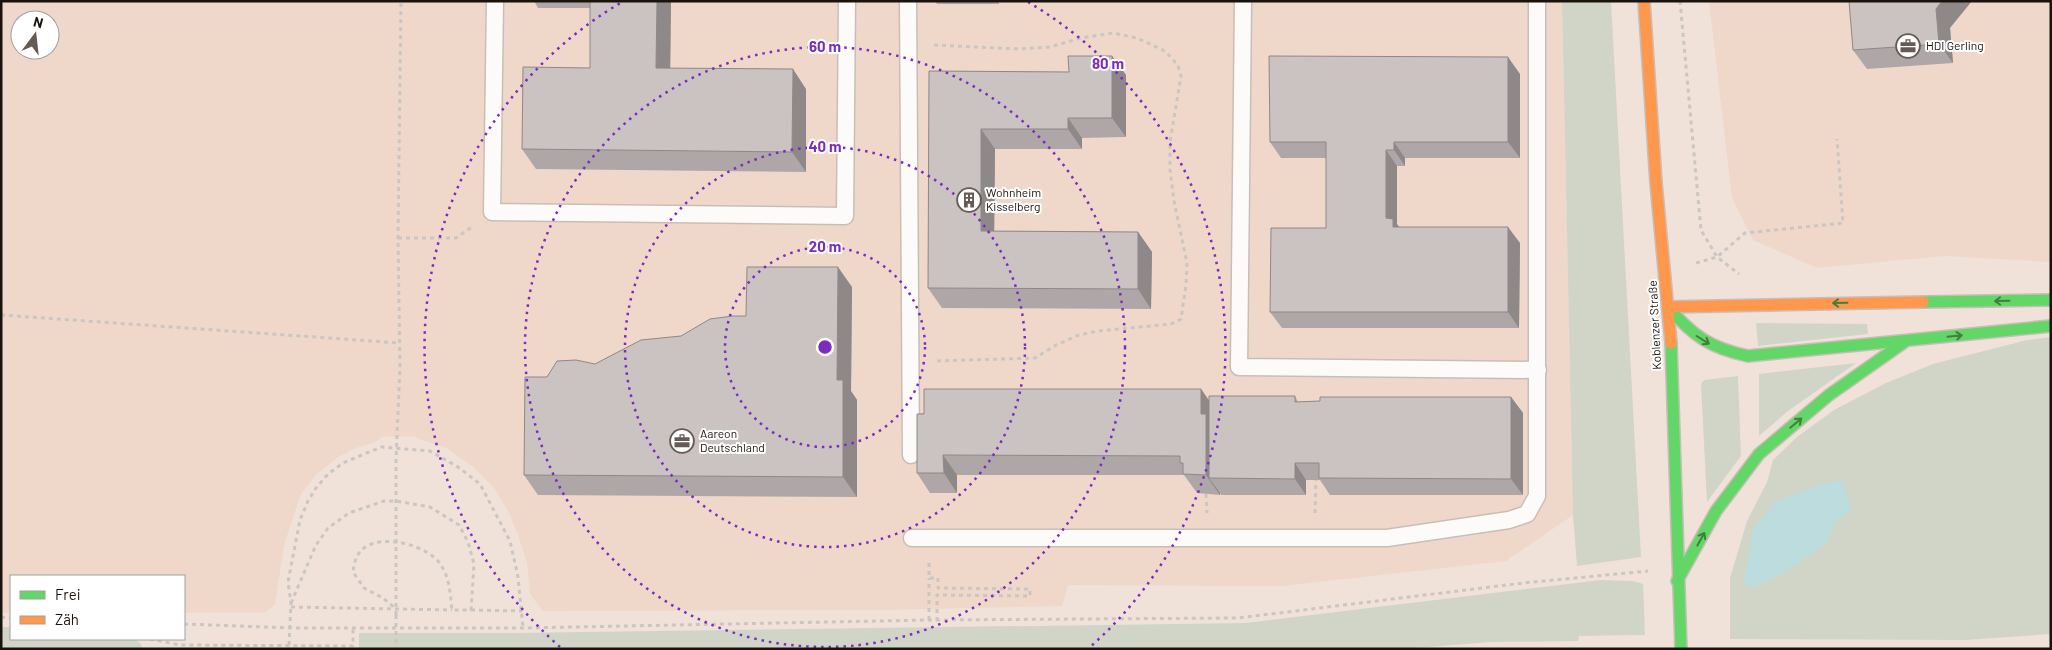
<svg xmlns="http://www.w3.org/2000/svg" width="2052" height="650" font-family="Barlow,sans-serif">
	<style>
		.built { fill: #efd8c9; fill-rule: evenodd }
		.green { fill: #d1d5c8 }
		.water { fill: #bcdcdd }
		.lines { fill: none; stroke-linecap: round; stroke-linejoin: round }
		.lane-casing { stroke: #c9beb7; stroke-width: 19 }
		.fast-casing { stroke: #c9beb7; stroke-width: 14 }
		.slow-casing { stroke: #c9beb7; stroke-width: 14 }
		.path { stroke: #cbc6c2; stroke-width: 3; stroke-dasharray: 4 4; stroke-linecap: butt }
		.lane { stroke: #fdfbf9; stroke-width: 16 }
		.fast { stroke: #63d668; stroke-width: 11 }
		.slow { stroke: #ff974d; stroke-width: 11 }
		.path-bridge { stroke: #cbc6c2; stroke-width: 3; stroke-dasharray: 4 4; stroke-linecap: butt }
		.wall { fill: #afa7a7 }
		.shaded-wall { fill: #8e8888 }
		.building { fill: #cbc2c2; stroke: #8e8888 }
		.oneway { stroke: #427e3f }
		.ring { fill: none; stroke: #7b2cbf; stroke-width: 2.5; stroke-dasharray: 2.5 5 }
		.labels { text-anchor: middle; stroke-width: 4; stroke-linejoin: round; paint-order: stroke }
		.poi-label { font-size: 12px; fill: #1a120c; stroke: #fff; text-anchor: start }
		.street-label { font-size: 12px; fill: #1a120c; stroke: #fff }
		.centre { fill: #7b2cbf; stroke: #fff; stroke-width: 2.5 }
		.ring-label { font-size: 15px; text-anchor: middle; font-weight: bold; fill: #7b2cbf; stroke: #fff; stroke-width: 4; stroke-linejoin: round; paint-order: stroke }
	</style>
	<rect width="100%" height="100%" fill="#f0e2d9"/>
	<g class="built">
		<path d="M 1,1 L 1562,1 L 1573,515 L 1506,561 L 1282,586 L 1068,585 L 1062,606 L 880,610 L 543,611 L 530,594 L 527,563 L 518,535 L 509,513 L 494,488 L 472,466 L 446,448 L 414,437 L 381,437 L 376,442 L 356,448 L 338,457 L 316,475 L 301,494 L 284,545 L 275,605 L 264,613 L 184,613 L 184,576 L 11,576 L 11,613 L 1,613 ZM 20,20 L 50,20 L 50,50 L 20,50 Z"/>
		<path d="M 1709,1 L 2051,1 L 2051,262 L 1944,256 L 1817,268 L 1753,240 L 1732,198 Z"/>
	</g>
	<g class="green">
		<path d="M 1562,1 L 1611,1 L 1641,557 L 1577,566 L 1573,515 Z"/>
		<path d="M 1756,323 L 1867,324 L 1868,334 L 1758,346 Z"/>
		<path d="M 2051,337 L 2051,634 L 1966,640 L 1730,639 L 1730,578 L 1747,521 L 1767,482 L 1773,460 L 1797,437 L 1834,410 L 1886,383 L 1933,364 L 2027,340 Z"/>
		<path d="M 1856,363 L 1788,411 L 1759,436 L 1759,374 Z"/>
		<path d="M 1738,376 L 1741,456 L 1707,502 L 1701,384 L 1704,380 Z"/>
		<path d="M 1601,580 L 1633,581 L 1643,584 L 1645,635 L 1579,636 L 1578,641 L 1492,642 L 1402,649 L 359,649 L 359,633 L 514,633 L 1246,623 Z"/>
		<path d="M 1,627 L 11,627 L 11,639 L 135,639 L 141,644 L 142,649 L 1,649 Z"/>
	</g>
	<path class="water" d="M 1842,481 L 1851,509 L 1834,523 L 1827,543 L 1788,570 L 1754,588 L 1744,583 L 1753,529 L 1775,502 L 1821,484 Z"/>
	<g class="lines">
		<g class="lane-casing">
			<g id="lane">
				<path d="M 495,1 L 492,212 L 845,216 L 847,1"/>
				<path d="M 908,1 L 911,455"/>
				<path d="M 1243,1 L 1239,367 L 1538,370"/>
				<path d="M 912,538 L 1387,538 L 1509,520 L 1527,514 L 1537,496 L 1537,1"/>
			</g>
		</g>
		<g class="fast-casing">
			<g id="fast">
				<path d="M 1923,302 L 2051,300"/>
				<path d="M 1668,307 C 1693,336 1710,348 1748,356 L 2051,326"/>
				<path d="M 1671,343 L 1681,649"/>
				<path d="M 1677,581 L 1716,511 L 1759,454 L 1829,395 L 1903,343"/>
			</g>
		</g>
		<g class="slow-casing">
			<g id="slow">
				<path d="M 1644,1 L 1656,183 L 1671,343"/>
				<path d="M 1668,307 L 1923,302"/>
			</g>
		</g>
		<g class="path">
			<path d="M 1680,1 L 1701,230 L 1717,257 L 1739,274"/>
			<path d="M 934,45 L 1019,49 L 1050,47 L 1081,38 L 1113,33 L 1137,38 L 1163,50 L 1171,57 L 1178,66 L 1181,76 L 1170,142 L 1170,169 L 1174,201 L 1187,263 L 1186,285 L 1181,319 L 1171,324 L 1098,331 L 1079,335 L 1056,345 L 1035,358 L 935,361"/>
			<path d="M 398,238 L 456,238 L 472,227"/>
			<path d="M 1696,263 L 1717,257 L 1745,233 L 1843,223 L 1837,139"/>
			<path d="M 1,315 L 400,343"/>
			<path d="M 1206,494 L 1207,513"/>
			<path d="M 1315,513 L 1316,480"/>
			<path d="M 929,563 L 929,578 L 938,578 L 938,588 L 1030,589 L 1030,596 L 937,595 L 937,620"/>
			<path d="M 291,603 L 316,545 L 328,528 L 349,513 L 384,501 L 396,501 L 430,507 L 459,525 L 468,542 L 474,564 L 471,610 L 452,610 C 450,594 450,579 441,565 C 429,546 384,533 364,548 C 356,554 354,563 353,572 L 364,588 L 383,598 L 396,609"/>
			<path d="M 291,607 L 452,610"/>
			<path d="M 471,610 L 522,611"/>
			<path d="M 396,615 L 396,459 L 400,366 L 398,238 L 401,1"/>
			<path d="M 1,617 L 11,618"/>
			<path d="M 929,620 L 929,578"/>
			<path d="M 184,624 L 290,628 L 523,628 L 929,620 L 1238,618 L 1523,583 L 1648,571"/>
			<path d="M 150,639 L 180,645 L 353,646 L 353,627"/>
			<path d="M 289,645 L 291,603 L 288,582 L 300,520 L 308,501 L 316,488 L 328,474 L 343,463 L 381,447 L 430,451 L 458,467 L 480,484 L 510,541 L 518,577 L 523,628"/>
		</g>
		<use href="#lane" class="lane"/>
		<use href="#fast" class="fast"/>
		<use href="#slow" class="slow"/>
		<path class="path-bridge" d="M 396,615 L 396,649"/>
	</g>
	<g class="wall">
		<path d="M 534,1 L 671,1 L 670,69 L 806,89 L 806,172 L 536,169 L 522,149 L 590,68 L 590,8 L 538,8 Z"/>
		<path d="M 935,1 L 999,1 L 999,4 L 937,4 Z"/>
		<path d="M 1950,28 L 1953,63 L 1867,69 L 1853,50 Z"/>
		<path d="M 1112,56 L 1126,75 L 1126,137 L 1082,138 L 1082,149 L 995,149 L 994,231 L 1138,232 L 1152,252 L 1151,309 L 942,308 L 928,288 L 929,71 L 1069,72 Z"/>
		<path d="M 1520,74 L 1520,158 L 1405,158 L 1405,166 L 1397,166 L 1397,224 L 1399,227 L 1520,243 L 1519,328 L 1282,328 L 1270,312 L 1326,228 L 1326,158 L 1281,158 L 1270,142 Z"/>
		<path d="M 852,287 L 851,391 L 857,400 L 857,497 L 538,495 L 524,475 L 547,377 L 595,364 L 681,336 Z"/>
		<path d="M 1201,389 L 1209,401 L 1295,396 L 1298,402 L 1511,397 L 1523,413 L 1523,495 L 1330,495 L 1320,480 L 1306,480 L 1306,495 L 1221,495 L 1220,493 L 1220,495 L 1197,493 L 1184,475 L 957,475 L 957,493 L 930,493 L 917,473 L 917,414 Z"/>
	</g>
	<g class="shaded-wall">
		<path d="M 657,1 L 671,1 L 670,88 L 656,68 Z"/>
		<path d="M 1942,1 L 1972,1 L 1950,28 L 1953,63 L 1939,44 L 1936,9 Z"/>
		<path d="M 1112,56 L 1126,75 L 1126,137 L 1112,118 Z"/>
		<path d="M 1508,57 L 1520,74 L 1520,158 L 1508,142 Z"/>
		<path d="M 793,69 L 806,89 L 806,172 L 792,152 Z"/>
		<path d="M 1068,118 L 1082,138 L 1082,149 L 1068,129 Z"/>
		<path d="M 981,129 L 995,149 L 994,251 L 981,231 Z"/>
		<path d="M 1394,142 L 1405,158 L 1405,166 L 1394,150 Z"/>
		<path d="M 1386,150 L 1397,166 L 1397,224 L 1405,235 L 1405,243 L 1386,218 Z"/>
		<path d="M 1508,227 L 1520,243 L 1519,328 L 1508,312 Z"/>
		<path d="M 1138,232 L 1152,252 L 1151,309 L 1138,289 Z"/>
		<path d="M 838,267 L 852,287 L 851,391 L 857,400 L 857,497 L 843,477 L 837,380 Z"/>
		<path d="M 1201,389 L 1215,409 L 1209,478 L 1220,493 L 1220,495 L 1206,475 L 1201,414 Z"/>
		<path d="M 1511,397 L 1523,413 L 1523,495 L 1511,479 Z"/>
		<path d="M 943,455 L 957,475 L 957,493 L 944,473 Z"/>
		<path d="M 1295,463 L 1306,480 L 1306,495 L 1295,479 Z"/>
	</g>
	<g class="building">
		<path d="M 590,1 L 657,1 L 656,68 L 793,69 L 792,152 L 522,149 L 523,67 L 590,68 Z"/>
		<path d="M 1849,1 L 1942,1 L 1936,9 L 1939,44 L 1853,50 Z"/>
		<path d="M 1068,56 L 1112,56 L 1112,118 L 1068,118 L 1068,129 L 981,129 L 981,231 L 1138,232 L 1138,289 L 928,288 L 929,71 L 1069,72 Z"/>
		<path d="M 1269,56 L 1508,57 L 1508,142 L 1394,142 L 1394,150 L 1386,150 L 1386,218 L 1393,219 L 1393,227 L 1508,227 L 1508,312 L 1270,312 L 1271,228 L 1326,228 L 1326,142 L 1270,142 Z"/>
		<path d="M 747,267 L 838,267 L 837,380 L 843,380 L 843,477 L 524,475 L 525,377 L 547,377 L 557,361 L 576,360 L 595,364 L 641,340 L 681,336 L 710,319 L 733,316 L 746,316 Z"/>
		<path d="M 924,389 L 1201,389 L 1201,414 L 1206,414 L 1206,475 L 1183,474 L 1183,463 L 1180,463 L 1180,456 L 943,455 L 944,473 L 917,473 L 917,414 L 924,414 Z"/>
		<path d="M 1209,396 L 1295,396 L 1295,402 L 1320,401 L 1320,397 L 1511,397 L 1511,479 L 1319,478 L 1319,463 L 1295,463 L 1295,479 L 1209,478 Z"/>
	</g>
	<defs><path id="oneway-shaft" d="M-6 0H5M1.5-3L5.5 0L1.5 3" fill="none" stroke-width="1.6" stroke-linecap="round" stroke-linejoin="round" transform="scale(1.25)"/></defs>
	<g class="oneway">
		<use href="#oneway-shaft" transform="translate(2002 301) rotate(179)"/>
		<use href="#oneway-shaft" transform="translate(1840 303) rotate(179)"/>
		<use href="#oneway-shaft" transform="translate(1955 336) rotate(-6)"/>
		<use href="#oneway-shaft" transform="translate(1703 340) rotate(32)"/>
		<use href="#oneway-shaft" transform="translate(1796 423) rotate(-40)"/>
		<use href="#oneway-shaft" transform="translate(1701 539) rotate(-61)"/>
	</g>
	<g class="ring">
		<circle cx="825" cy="347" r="100"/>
		<circle cx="825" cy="347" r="200"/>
		<circle cx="825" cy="347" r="300"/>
		<path d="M560 647A400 400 0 0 1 622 2M1028 2A400 400 0 0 1 1090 647"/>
	</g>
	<defs>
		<g id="office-ring" transform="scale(1.25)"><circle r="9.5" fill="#fff" stroke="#655b54" stroke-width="1.5"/><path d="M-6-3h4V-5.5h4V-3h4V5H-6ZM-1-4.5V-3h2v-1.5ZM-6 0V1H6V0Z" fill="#655b54"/></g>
		<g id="building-ring" transform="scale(1.25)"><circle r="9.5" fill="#fff" stroke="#655b54" stroke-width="1.5"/><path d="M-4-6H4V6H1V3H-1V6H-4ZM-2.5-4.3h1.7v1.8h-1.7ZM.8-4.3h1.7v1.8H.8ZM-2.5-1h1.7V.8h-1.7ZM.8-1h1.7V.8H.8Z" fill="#655b54"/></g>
	</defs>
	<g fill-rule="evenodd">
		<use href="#office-ring" x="1908" y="46"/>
		<use href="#building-ring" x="969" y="200"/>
		<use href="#office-ring" x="682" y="441"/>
	</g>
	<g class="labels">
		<g class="poi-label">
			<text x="1926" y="50">HDI Gerling</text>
			<text x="986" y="197">Wohnheim<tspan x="986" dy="14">Kisselberg</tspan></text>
			<text x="700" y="438">Aareon<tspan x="700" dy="14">Deutschland</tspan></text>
		</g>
		<g class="street-label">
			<text transform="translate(1655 325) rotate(-93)" y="4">Koblenzer Straße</text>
		</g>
	</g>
	<circle cx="825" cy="347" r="8" class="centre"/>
	<g class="ring-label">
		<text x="825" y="52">60 m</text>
		<text x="1108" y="69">80 m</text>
		<text x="825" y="152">40 m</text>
		<text x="825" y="252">20 m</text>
	</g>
	<rect width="2052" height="650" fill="none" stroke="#1a120c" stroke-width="5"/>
	<rect x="10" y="575" width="175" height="65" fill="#ffffff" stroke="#a3a09e"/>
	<rect x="20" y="591" width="25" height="8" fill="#63d668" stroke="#a3a09e"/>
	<text x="55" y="600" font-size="15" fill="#1a120c">Frei</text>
	<rect x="20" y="616" width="25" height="8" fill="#ff974d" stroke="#a3a09e"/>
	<text x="55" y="625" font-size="15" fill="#1a120c">Zäh</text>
	<g transform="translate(35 35) rotate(15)"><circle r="24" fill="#ffffff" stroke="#a3a09e"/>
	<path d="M0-4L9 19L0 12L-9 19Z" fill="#655b54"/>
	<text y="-8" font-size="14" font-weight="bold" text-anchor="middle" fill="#1a120c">N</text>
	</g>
</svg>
